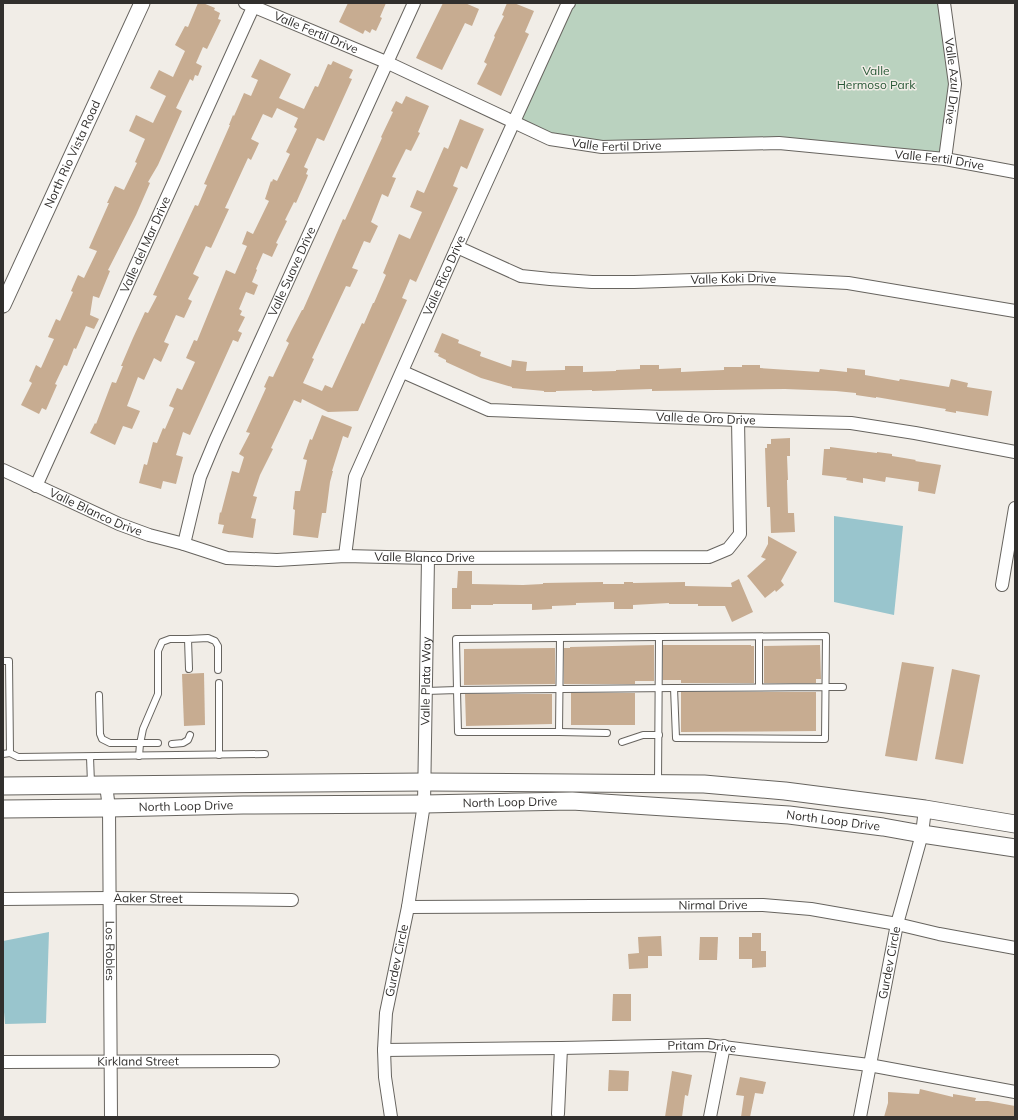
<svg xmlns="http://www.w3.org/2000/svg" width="1018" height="1120" font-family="Mulish,sans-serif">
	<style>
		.green { fill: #bad2bf }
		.water { fill: #99c5cd }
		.building { fill: #c7ac91 }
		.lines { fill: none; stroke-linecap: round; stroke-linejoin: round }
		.service-casing { stroke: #67645f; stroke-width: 8 }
		.minor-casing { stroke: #67645f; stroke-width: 14 }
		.tertiary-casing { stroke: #67645f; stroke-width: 17 }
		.secondary-casing { stroke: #67645f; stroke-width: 19 }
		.service { stroke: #fff; stroke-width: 6 }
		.minor { stroke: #fff; stroke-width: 12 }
		.tertiary { stroke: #fff; stroke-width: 15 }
		.secondary { stroke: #fff; stroke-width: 17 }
		.labels { text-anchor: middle; stroke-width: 3; stroke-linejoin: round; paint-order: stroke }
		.street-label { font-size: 12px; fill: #312f2d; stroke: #f1ede7 }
		.park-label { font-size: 12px; fill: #275735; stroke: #f1ede7 }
	</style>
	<rect width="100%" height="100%" fill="#f1ede7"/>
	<path class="green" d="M 569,3 L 944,3 L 955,84 L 945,159 L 779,143 L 602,147 L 550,139 L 515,122 Z"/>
	<g class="water">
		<path d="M 834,516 L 903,526 L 894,615 L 834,602 Z"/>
		<path d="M 49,932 L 46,1023 L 5,1024 L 3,1000 L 3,941 Z"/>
	</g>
	<g class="building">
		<path d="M 198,3 L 203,3 L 215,8 L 214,10 L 220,13 L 218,19 L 221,20 L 207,49 L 203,47 L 196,63 L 202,66 L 198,76 L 195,75 L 193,81 L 190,79 L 176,108 L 182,111 L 158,165 L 148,182 L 150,183 L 136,215 L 108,270 L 110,271 L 99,298 L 93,296 L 90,315 L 99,319 L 94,329 L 86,326 L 76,349 L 74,348 L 67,366 L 64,365 L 55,384 L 57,385 L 46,410 L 42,408 L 39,414 L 21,405 L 32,383 L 29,381 L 36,365 L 41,368 L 54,339 L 48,337 L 56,319 L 60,321 L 73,292 L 71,291 L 78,275 L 84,278 L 97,251 L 89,248 L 109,203 L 107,203 L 115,186 L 124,190 L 137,163 L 135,162 L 145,139 L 129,131 L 136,115 L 153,123 L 166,96 L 150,88 L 159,70 L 173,77 L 185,51 L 175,45 L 185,26 L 188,27 Z"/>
		<path d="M 348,3 L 386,3 L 380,17 L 382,18 L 376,31 L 372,29 L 370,33 L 365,30 L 363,34 L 339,22 Z"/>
		<path d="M 443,3 L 465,3 L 479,9 L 472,26 L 465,23 L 442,70 L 416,58 Z"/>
		<path d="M 507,3 L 514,3 L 534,11 L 525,32 L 529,34 L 501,96 L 477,84 L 487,64 L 484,62 L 495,37 L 494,36 L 504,16 L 502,15 Z"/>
		<path d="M 260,59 L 291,74 L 279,98 L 304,109 L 315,86 L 318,87 L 328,64 L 331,65 L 333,61 L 353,70 L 349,78 L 352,79 L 324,141 L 317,138 L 304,167 L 308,169 L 306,174 L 308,175 L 307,178 L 296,203 L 294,202 L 285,220 L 287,221 L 276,243 L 278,244 L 272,257 L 263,253 L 256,269 L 257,270 L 252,282 L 258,285 L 254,295 L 246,292 L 239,309 L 242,311 L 240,315 L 245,317 L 238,331 L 242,333 L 238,342 L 233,340 L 190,435 L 183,432 L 176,455 L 183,457 L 176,484 L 163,481 L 161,489 L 139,483 L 144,464 L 147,465 L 153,442 L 157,443 L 163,428 L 165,429 L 174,408 L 169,406 L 177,388 L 182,390 L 195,362 L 186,358 L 194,340 L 197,341 L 226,270 L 235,274 L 247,246 L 242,244 L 247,231 L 253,234 L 269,201 L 265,199 L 271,181 L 272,182 L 273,179 L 277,181 L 290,154 L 286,152 L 297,129 L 294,127 L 298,118 L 277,108 L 272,118 L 263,114 L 251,139 L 259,143 L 251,160 L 248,158 L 225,208 L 229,209 L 211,248 L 206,246 L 193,274 L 199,277 L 188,299 L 192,301 L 184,318 L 176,315 L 164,342 L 169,344 L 161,362 L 154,358 L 144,380 L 138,377 L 127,406 L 140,411 L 132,429 L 123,426 L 115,445 L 90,433 L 95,423 L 96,424 L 112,382 L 116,383 L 123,366 L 121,366 L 133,338 L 145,312 L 148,313 L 157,296 L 153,295 L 195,205 L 198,206 L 207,185 L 204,184 L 230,125 L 229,125 L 233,115 L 234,116 L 244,93 L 251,96 L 258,80 L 251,77 Z"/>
		<path d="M 406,96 L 429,106 L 418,132 L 420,133 L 411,151 L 406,149 L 392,177 L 396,178 L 388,197 L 382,194 L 371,222 L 378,226 L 370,243 L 364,241 L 352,268 L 358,270 L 350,287 L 346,286 L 312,358 L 314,359 L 303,383 L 322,391 L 325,385 L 332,388 L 362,323 L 364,324 L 373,303 L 374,303 L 386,275 L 383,273 L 399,234 L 410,239 L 422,212 L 410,207 L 417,190 L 424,193 L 444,147 L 448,149 L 460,119 L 484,129 L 477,145 L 467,169 L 461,166 L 453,186 L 458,188 L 416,282 L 410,279 L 402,298 L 407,300 L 358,411 L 328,412 L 302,399 L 301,403 L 294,400 L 271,448 L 273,449 L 260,475 L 253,496 L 257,497 L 251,518 L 256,519 L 253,538 L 222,533 L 224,525 L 218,524 L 220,512 L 221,513 L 232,471 L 239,473 L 244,457 L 239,454 L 250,433 L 246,432 L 266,388 L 264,387 L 269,376 L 273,377 L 289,343 L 286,341 L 291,331 L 302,310 L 303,310 L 343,219 L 345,220 L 382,138 L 381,137 L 393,112 L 391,111 L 396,101 L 402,104 Z"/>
		<path d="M 442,333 L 459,340 L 458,343 L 481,352 L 480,356 L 511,367 L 512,360 L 527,362 L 526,371 L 565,370 L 565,366 L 583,366 L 583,372 L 616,371 L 616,370 L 640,369 L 640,365 L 659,365 L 659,369 L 681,368 L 681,372 L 724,370 L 724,367 L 742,367 L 742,365 L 760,365 L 760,368 L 819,372 L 820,369 L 847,372 L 847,368 L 865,370 L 865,375 L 899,381 L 900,379 L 949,387 L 951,379 L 968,383 L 967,387 L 992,391 L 988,416 L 956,411 L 956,413 L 945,411 L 946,409 L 876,397 L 876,398 L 856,395 L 856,393 L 836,391 L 785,389 L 652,391 L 652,389 L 592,391 L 592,390 L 556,391 L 556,392 L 544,392 L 544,391 L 512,388 L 512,387 L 481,378 L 446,362 L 446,360 L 438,356 L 439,354 L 434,352 Z"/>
		<path d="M 322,415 L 352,427 L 348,438 L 343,436 L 332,471 L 333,471 L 330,482 L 326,513 L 322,513 L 318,538 L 293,535 L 295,510 L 293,509 L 295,491 L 300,491 L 307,460 L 303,459 L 310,439 L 312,440 Z"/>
		<path d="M 790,438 L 790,456 L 787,456 L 788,480 L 787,480 L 788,513 L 794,513 L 795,532 L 771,533 L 770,507 L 767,507 L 765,448 L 767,448 L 767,444 L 771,444 L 771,439 Z"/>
		<path d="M 830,447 L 877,453 L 877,452 L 892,454 L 892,456 L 916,460 L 915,461 L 941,465 L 935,494 L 918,491 L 919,482 L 886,477 L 885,482 L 863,478 L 863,483 L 846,480 L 847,478 L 822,475 L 824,449 L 830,449 Z"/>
		<path d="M 768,536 L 797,552 L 781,581 L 784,585 L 776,592 L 775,590 L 765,598 L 747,576 L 766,559 L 761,557 L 768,544 Z"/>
		<path d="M 458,571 L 472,571 L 472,584 L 523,585 L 543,584 L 543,583 L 603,582 L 603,584 L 624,584 L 624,582 L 633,582 L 633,583 L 685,582 L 685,586 L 732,587 L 731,583 L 739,579 L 753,612 L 732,622 L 725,606 L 698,606 L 698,604 L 669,604 L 669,603 L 633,605 L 633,609 L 614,609 L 614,602 L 576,603 L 576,605 L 552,606 L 552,609 L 532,610 L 532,604 L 493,604 L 493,605 L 471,605 L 471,609 L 452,609 L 452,588 L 457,588 Z"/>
		<path d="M 654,645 L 654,681 L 635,681 L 635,684 L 564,684 L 564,648 L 570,648 L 570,647 Z"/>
		<path d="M 663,645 L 751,645 L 751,646 L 754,646 L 754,683 L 681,683 L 681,680 L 663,680 Z"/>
		<path d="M 820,645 L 821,679 L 816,679 L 816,683 L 764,683 L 764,646 Z"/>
		<path d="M 555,648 L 555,684 L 464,685 L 464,649 Z"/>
		<path d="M 902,662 L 934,667 L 917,761 L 885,756 Z"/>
		<path d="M 952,669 L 980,675 L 963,764 L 935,759 Z"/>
		<path d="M 204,673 L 205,725 L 184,726 L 182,674 Z"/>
		<path d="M 681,692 L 816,692 L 816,731 L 681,732 Z"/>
		<rect x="571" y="693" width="64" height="32"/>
		<path d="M 465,694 L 552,694 L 552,724 L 466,726 Z"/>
		<path d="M 752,933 L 761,933 L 761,951 L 766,951 L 766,967 L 752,968 L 752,959 L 739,959 L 739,937 L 752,937 Z"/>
		<path d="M 661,936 L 662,956 L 648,956 L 648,968 L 629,969 L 628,954 L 639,953 L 638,937 Z"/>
		<path d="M 700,937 L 718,937 L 717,960 L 699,960 Z"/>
		<path d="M 613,994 L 631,994 L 631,1021 L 612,1021 Z"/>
		<path d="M 609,1070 L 629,1071 L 628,1091 L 608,1091 Z"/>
		<path d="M 672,1071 L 692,1075 L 688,1096 L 685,1095 L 682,1117 L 665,1117 Z"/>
		<path d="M 740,1077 L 766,1082 L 763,1094 L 755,1093 L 750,1117 L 741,1117 L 744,1096 L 736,1095 Z"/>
		<path d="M 920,1089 L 953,1097 L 953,1094 L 976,1098 L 975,1101 L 988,1101 L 1015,1106 L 1015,1117 L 884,1117 L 888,1103 L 888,1092 L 919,1094 Z"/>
	</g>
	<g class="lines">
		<g class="service-casing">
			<g id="service">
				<path d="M 659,637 L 456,639 L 457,690 L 674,688"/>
				<path d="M 759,637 L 759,687"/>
				<path d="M 3,661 L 9,661 L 10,753 L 3,754"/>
				<path d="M 189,669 L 188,639 L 208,638 L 215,641 L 218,646 L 218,670"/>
				<path d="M 219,683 L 219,755"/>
				<path d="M 426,691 L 457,690 L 458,732 L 559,732 L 560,638"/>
				<path d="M 99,695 L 100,734 L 102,739 L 110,743 L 158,743"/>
				<path d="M 559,732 L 607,733"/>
				<path d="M 622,742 L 643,735 L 659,735"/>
				<path d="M 172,744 L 183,743 L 188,740 L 190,735"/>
				<path d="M 10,753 L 18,757 L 265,754"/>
				<path d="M 139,756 L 140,744 L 143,729 L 158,694 L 158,651 L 162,642 L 170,639 L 188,639"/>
				<path d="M 90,757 L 91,783"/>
				<path d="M 658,782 L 659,637 L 826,636 L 825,739 L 676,738 L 674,688 L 826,687 L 843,687"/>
			</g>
		</g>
		<g class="minor-casing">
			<g id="minor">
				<path id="s1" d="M 245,3 L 386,62 L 550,139 L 602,147 L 779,143 L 945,159 L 1015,172"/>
				<path id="s2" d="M 944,3 L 955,84 L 945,159"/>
				<path id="s3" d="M 457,247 L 521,276 L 550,279 L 592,282 L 634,282 L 753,278 L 848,283 L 1015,311"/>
				<path id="s4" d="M 403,372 L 489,410 L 738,420 L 851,423 L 915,433 L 1015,452"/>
				<path id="s5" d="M 3,470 L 119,524 L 149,535 L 184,544 L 227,558 L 277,560 L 345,556 L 428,558 L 709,557 L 728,549 L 740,534 L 738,420"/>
				<path id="s6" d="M 36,486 L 255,3"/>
				<path id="s7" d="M 184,544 L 200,477 L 215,441 L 414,3"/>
				<path id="s8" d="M 345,556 L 355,477 L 457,247 L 567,5 L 569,3"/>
				<path d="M 1002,585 L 1015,508"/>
				<path id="s9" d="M 106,785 L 109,808 L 111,1117"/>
				<path id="s10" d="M 3,899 L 109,898 L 292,900"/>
				<path id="s11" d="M 408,907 L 763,905 L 811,909 L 897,924 L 939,934 L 1015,948"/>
				<path id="s12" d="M 384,1050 L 561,1048 L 707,1045 L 869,1065 L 1015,1092"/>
				<path id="s13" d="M 3,1062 L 273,1061"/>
				<path d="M 558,1114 L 561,1048"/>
				<path id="s14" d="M 391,1117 L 385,1077 L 384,1050 L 386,1013 L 408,907 L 424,804 L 428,558"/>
				<path d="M 710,1117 L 724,1046"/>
				<path id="s15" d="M 860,1117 L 897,924 L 922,834 L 925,809"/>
			</g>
		</g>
		<g class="tertiary-casing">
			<g id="tertiary">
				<path id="s16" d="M 3,305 L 142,3"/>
			</g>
		</g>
		<g class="secondary-casing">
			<g id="secondary">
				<path d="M 3,786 L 424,782 L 704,784 L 785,791 L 925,809 L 1015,824"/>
				<path id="s17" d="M 3,809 L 109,808 L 243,805 L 424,804 L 572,801 L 789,815 L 883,827 L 922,834 L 1015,848"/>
			</g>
		</g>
		<use href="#service" class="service"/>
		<use href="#minor" class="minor"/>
		<use href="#tertiary" class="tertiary"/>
		<use href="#secondary" class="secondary"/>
	</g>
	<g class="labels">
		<g class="street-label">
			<text dy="4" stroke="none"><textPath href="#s1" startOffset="77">Valle Fertil Drive</textPath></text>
			<text dy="4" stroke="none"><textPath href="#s2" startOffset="79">Valle Azul Drive</textPath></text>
			<text dy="4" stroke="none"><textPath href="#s1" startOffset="401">Valle Fertil Drive</textPath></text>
			<text dy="4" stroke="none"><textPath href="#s16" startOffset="166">North Rio Vista Road</textPath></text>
			<text dy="4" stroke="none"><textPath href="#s1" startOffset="725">Valle Fertil Drive</textPath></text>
			<text dy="4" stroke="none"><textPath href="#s6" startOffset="265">Valle del Mar Drive</textPath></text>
			<text dy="4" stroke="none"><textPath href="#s7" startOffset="294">Valle Suave Drive</textPath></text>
			<text dy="4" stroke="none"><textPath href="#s8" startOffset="300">Valle Rico Drive</textPath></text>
			<text dy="4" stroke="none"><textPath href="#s3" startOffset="283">Valle Koki Drive</textPath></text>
			<text dy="4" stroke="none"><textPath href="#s4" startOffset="311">Valle de Oro Drive</textPath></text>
			<text dy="4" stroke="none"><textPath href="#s5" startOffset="102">Valle Blanco Drive</textPath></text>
			<text dy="4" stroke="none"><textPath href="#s5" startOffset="439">Valle Blanco Drive</textPath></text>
			<text dy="4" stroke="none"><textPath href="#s14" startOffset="440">Valle Plata Way</textPath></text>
			<text dy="4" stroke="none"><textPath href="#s17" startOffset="507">North Loop Drive</textPath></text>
			<text dy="4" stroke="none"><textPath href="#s17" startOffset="183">North Loop Drive</textPath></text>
			<text dy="4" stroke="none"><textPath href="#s17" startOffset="831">North Loop Drive</textPath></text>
			<text dy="4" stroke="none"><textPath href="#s10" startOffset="145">Aaker Street</textPath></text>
			<text dy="4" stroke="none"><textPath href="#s11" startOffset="305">Nirmal Drive</textPath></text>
			<text dy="4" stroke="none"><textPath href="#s9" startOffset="166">Los Robles</textPath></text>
			<text dy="4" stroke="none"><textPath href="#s14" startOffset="158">Gurdev Circle</textPath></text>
			<text dy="4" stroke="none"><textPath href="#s15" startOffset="157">Gurdev Circle</textPath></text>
			<text dy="4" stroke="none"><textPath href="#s12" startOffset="318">Pritam Drive</textPath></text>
			<text dy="4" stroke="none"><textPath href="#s13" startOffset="135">Kirkland Street</textPath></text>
		</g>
		<g class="park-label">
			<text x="876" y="75">Valle<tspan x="876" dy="14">Hermoso Park</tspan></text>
		</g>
	</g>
	<rect width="1018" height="1120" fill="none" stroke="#312f2d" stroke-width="8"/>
</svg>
